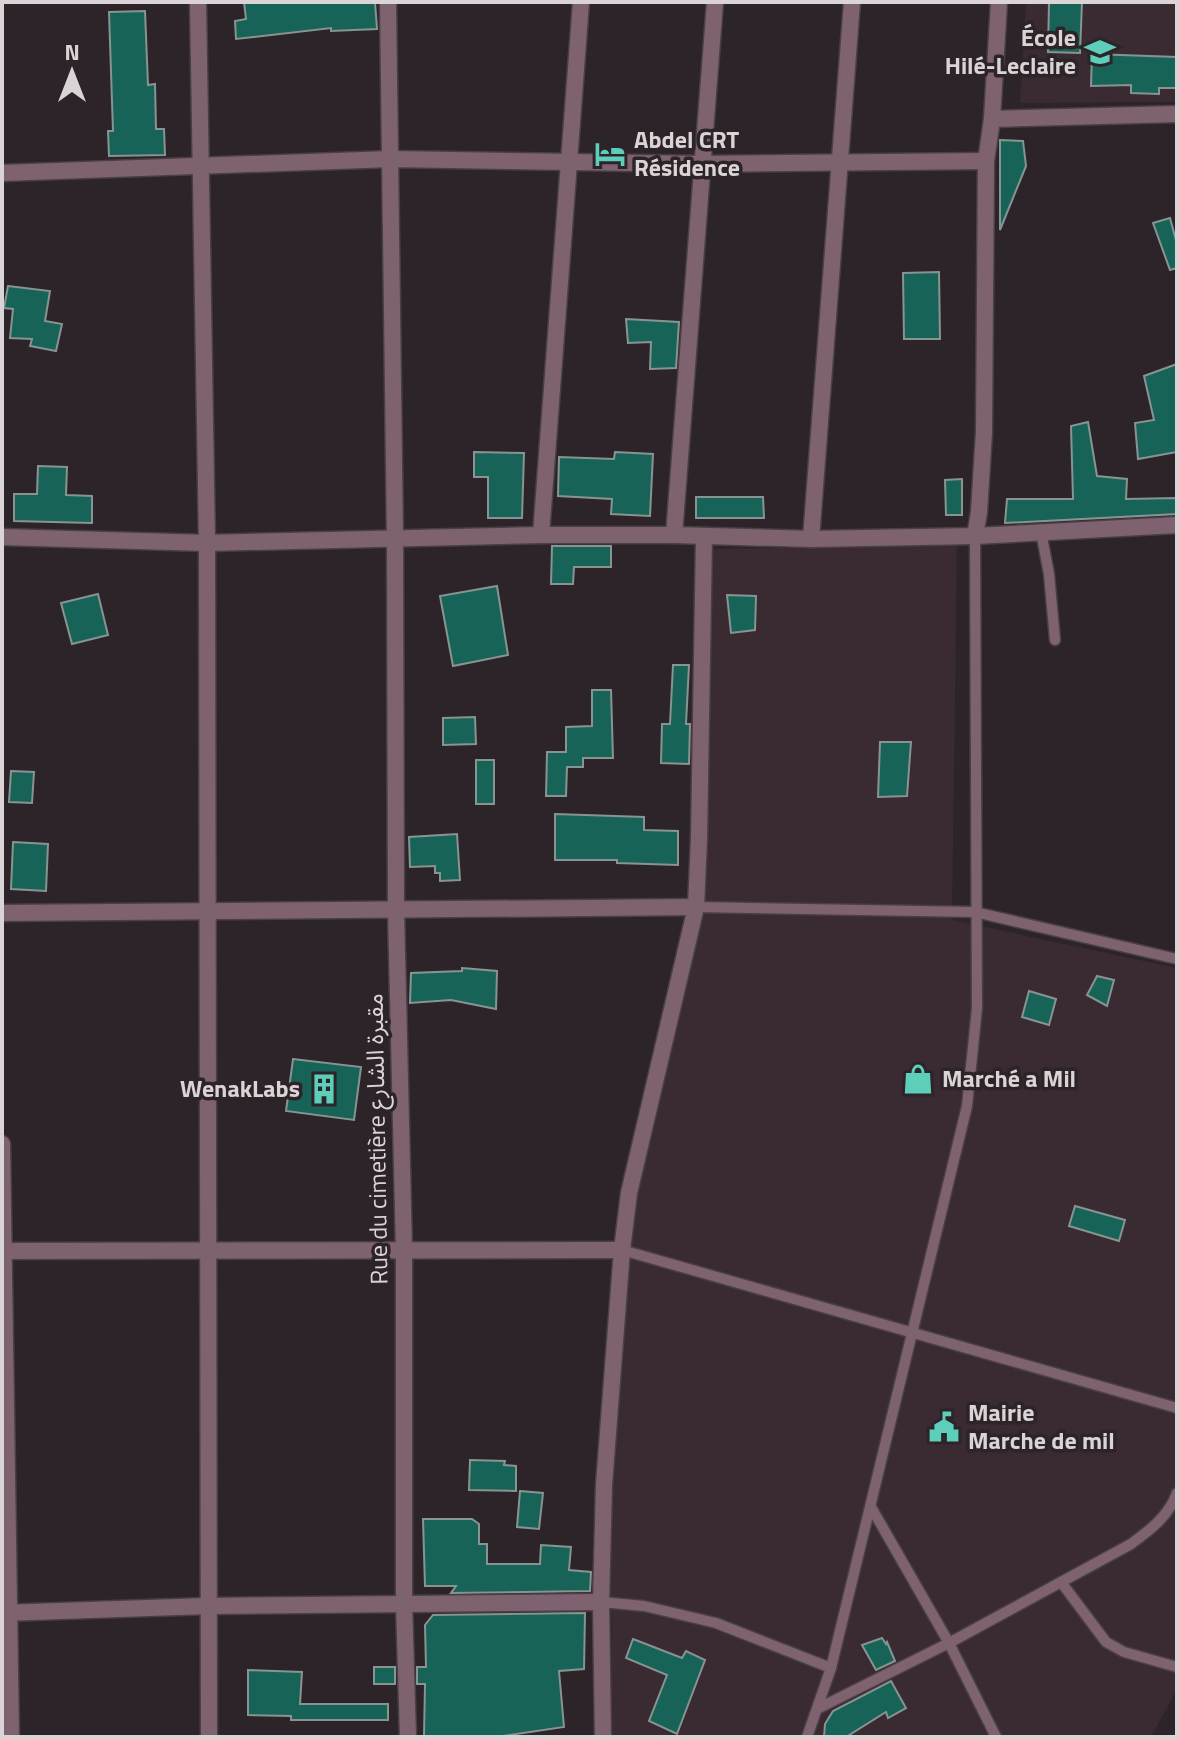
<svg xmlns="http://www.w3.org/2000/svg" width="1179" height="1739" font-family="'Titillium Web','Noto Sans Arabic',sans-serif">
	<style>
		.built { fill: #3a2a32 }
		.building { fill: #186357; stroke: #879491; stroke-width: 2 }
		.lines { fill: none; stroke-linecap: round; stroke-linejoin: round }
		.lane-casing { stroke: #494045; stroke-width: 13 }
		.street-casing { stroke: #494045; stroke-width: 19 }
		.lane { stroke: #7e6270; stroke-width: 10 }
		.street { stroke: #7e6270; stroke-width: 16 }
		.labels { text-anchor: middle; stroke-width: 7; stroke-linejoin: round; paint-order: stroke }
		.poi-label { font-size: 24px; font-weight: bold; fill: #dbd4d7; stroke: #2d2429; text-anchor: start }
		.street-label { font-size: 24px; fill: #dbd4d7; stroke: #2d2429 }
	</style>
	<rect width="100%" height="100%" fill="#2d2429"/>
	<g class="built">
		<path d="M 1026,2 L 1177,2 L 1177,102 L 1020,103 Z"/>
		<path d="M 957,545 L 952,920 L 1177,968 L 1177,1689 L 1151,1737 L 609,1737 L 612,1631 L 607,1509 L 625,1237 L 696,927 L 708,549 Z"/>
	</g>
	<g class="building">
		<path d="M 244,2 L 375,2 L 377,29 L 331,31 L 331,28 L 236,39 L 235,21 L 246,19 Z"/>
		<path d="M 1049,2 L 1082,2 L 1080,53 L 1048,52 Z"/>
		<path d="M 145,11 L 148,85 L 155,84 L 156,129 L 164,129 L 165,155 L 109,156 L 108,131 L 113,131 L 109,12 Z"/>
		<path d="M 1092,54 L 1177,57 L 1177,88 L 1159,88 L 1159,94 L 1131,93 L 1131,85 L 1091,86 Z"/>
		<path d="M 1000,140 L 1023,141 L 1026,166 L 1000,230 Z"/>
		<path d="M 1170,218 L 1177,244 L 1177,268 L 1170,270 L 1153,223 Z"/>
		<path d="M 939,272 L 940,339 L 904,339 L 903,273 Z"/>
		<path d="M 8,286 L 50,291 L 45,321 L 62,324 L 56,351 L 30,346 L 32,339 L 10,338 L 13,309 L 4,308 Z"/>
		<path d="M 626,319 L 679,322 L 676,368 L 650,369 L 651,342 L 628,343 Z"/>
		<path d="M 1177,364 L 1177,452 L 1138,459 L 1135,423 L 1154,420 L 1144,376 Z"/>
		<path d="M 1088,422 L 1097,476 L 1127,479 L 1126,499 L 1177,498 L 1177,514 L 1005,523 L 1007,499 L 1073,499 L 1071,426 Z"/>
		<path d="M 474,452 L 524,453 L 522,518 L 488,518 L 488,477 L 474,477 Z"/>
		<path d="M 615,452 L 653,454 L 650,516 L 611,514 L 612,499 L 558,496 L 559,457 L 614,459 Z"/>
		<path d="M 38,466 L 67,467 L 66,495 L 92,496 L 92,523 L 14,521 L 14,494 L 37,494 Z"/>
		<path d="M 962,479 L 962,515 L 946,515 L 945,480 Z"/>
		<path d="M 696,497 L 763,497 L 764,518 L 696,518 Z"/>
		<path d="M 552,546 L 611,546 L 611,567 L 574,567 L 573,584 L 551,584 Z"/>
		<path d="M 497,586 L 508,655 L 453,666 L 440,596 Z"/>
		<path d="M 98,594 L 108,635 L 72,644 L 61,603 Z"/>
		<path d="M 727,595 L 756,596 L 755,630 L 731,633 Z"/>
		<path d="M 673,665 L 689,665 L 686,724 L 690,724 L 689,764 L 661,763 L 662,724 L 670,724 Z"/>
		<path d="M 592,690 L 611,690 L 613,758 L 583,758 L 583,767 L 567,767 L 566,796 L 546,796 L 547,752 L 566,752 L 566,727 L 592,726 Z"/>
		<path d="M 475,717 L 476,744 L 443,745 L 443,718 Z"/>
		<path d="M 880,742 L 911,742 L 907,796 L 878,797 Z"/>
		<rect x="476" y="760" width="18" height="44"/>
		<path d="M 11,771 L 34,772 L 32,803 L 9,802 Z"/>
		<path d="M 555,814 L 644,817 L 644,830 L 678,831 L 678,865 L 617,863 L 617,860 L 555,860 Z"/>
		<path d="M 457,834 L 460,880 L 440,881 L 440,873 L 435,873 L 435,866 L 410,867 L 409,837 Z"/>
		<path d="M 13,842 L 48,844 L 46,891 L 11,889 Z"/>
		<path d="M 462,968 L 497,971 L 496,1009 L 451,1000 L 410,1003 L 411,973 L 462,971 Z"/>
		<path d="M 1097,976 L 1114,980 L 1107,1006 L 1087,995 Z"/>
		<path d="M 1029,991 L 1056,999 L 1049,1025 L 1022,1017 Z"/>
		<path d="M 293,1059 L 361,1067 L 354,1120 L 286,1111 Z"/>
		<path d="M 1075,1206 L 1125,1220 L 1119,1241 L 1069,1226 Z"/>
		<path d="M 470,1460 L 505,1461 L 504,1465 L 516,1466 L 516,1491 L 469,1490 Z"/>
		<path d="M 520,1491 L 543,1493 L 539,1529 L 517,1527 Z"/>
		<path d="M 423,1519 L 472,1519 L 479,1524 L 479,1544 L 487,1544 L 487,1564 L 540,1564 L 541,1545 L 571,1547 L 569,1570 L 591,1572 L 590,1591 L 451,1593 L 456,1586 L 425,1586 Z"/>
		<path d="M 585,1613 L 584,1669 L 559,1671 L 564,1727 L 496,1737 L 424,1737 L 425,1684 L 417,1684 L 417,1667 L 426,1667 L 425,1625 L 433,1615 Z"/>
		<path d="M 882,1638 L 886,1644 L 887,1642 L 895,1661 L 876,1670 L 862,1645 Z"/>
		<path d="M 633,1639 L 682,1658 L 686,1651 L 705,1660 L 677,1734 L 649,1721 L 667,1675 L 626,1658 Z"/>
		<rect x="374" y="1667" width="21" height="17"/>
		<path d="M 248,1670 L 302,1672 L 300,1704 L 388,1704 L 388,1720 L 291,1720 L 291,1716 L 248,1715 Z"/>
		<path d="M 891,1681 L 906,1708 L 888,1718 L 886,1712 L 846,1737 L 824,1737 L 825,1724 L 833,1711 Z"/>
	</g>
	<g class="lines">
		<g class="lane-casing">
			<g id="lane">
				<path d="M 1041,532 L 1049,574 L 1055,640"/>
				<path d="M 696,907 L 975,912 L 1177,959"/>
				<path d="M 622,1250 L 1177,1408"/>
				<path d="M 871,1507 L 949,1643 L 996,1737"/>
				<path d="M 1061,1582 L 1106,1642 L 1124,1652 L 1177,1667"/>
				<path d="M 601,1602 L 644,1606 L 716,1623 L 831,1668"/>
				<path d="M 819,1708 L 949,1643 L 1131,1544 C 1150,1530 1169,1516 1177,1493"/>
				<path d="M 807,1737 L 831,1668 L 967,1106 L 977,1008 L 975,536"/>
			</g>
		</g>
		<g class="street-casing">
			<g id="street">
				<path d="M 198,2 L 207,543 L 209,1737"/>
				<path d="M 388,2 L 395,540 L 396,911 L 404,1251 L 404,1603 L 408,1737"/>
				<path d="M 992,119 L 1177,114"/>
				<path d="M 2,173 L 391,159 L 702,164 L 986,161"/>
				<path d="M 541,535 L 581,2"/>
				<path d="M 674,535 L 715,2"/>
				<path d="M 975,536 L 979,512 L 984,432 L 986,161 L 992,119 L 999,2"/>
				<path d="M 2,537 L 207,543 L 541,535 L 674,535 L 811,539 L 975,536 L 1177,525"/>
				<path d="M 811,539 L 852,2"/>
				<path d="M 2,913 L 696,907"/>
				<path d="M 2,1144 L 11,1737"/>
				<path d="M 2,1251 L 622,1250"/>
				<path d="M 2,1613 L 207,1606 L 601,1602"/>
				<path d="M 603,1737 L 601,1602 L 604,1485 L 622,1250 L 629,1193 L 696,907 L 699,839 L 704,537"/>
			</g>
		</g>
		<use href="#lane" class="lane"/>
		<use href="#street" class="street"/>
	</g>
	<defs>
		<g id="school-bare" transform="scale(2.4)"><path d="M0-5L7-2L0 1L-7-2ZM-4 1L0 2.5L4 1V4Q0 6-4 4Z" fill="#5cceba" stroke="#2d2429" stroke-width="2.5" paint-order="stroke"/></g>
		<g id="hotel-bare" transform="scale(2.4)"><path d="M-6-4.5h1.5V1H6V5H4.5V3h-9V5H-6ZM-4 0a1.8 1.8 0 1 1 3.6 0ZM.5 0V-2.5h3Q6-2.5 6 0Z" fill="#5cceba" stroke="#2d2429" stroke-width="2.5" paint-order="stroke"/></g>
		<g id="shop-bare" transform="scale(2.4)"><path d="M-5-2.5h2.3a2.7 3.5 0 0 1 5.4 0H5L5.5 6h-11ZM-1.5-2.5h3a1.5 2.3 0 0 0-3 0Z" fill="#5cceba" stroke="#2d2429" stroke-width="2.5" paint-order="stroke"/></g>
		<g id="building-bare" transform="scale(2.4)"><path d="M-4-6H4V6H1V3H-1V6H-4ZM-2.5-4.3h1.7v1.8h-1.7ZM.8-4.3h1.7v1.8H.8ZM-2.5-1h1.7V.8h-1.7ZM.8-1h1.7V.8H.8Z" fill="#5cceba" stroke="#2d2429" stroke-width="2.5" paint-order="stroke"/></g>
		<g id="civic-bare" transform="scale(2.4)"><path d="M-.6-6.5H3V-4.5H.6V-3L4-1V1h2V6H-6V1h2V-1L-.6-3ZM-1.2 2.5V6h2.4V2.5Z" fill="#5cceba" stroke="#2d2429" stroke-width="2.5" paint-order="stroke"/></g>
	</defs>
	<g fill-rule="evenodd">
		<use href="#school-bare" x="1100" y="52"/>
		<use href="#hotel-bare" x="610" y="154"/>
		<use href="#shop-bare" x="918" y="1079"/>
		<use href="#building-bare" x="324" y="1089"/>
		<use href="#civic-bare" x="944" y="1427"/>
	</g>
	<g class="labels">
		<g class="poi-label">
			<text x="1076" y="46" text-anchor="end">École<tspan x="1076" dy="28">Hilé-Leclaire</tspan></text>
			<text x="634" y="148">Abdel CRT<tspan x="634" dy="28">Résidence</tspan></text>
			<text x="942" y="1087">Marché a Mil</text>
			<text x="300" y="1097" text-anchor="end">WenakLabs</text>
			<text x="968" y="1421">Mairie<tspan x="968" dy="28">Marche de mil</tspan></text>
		</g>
		<g class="street-label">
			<text transform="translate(377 1139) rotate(-91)" y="8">Rue du cimetière مقبرة الشارع</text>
		</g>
	</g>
	<rect width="1179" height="1739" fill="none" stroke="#dbd4d7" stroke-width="8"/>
	<g transform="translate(72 72)" stroke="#2d2429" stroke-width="6" paint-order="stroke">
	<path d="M0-6L14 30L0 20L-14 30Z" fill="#dbd4d7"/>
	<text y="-12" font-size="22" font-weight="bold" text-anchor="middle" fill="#dbd4d7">N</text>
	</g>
</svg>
